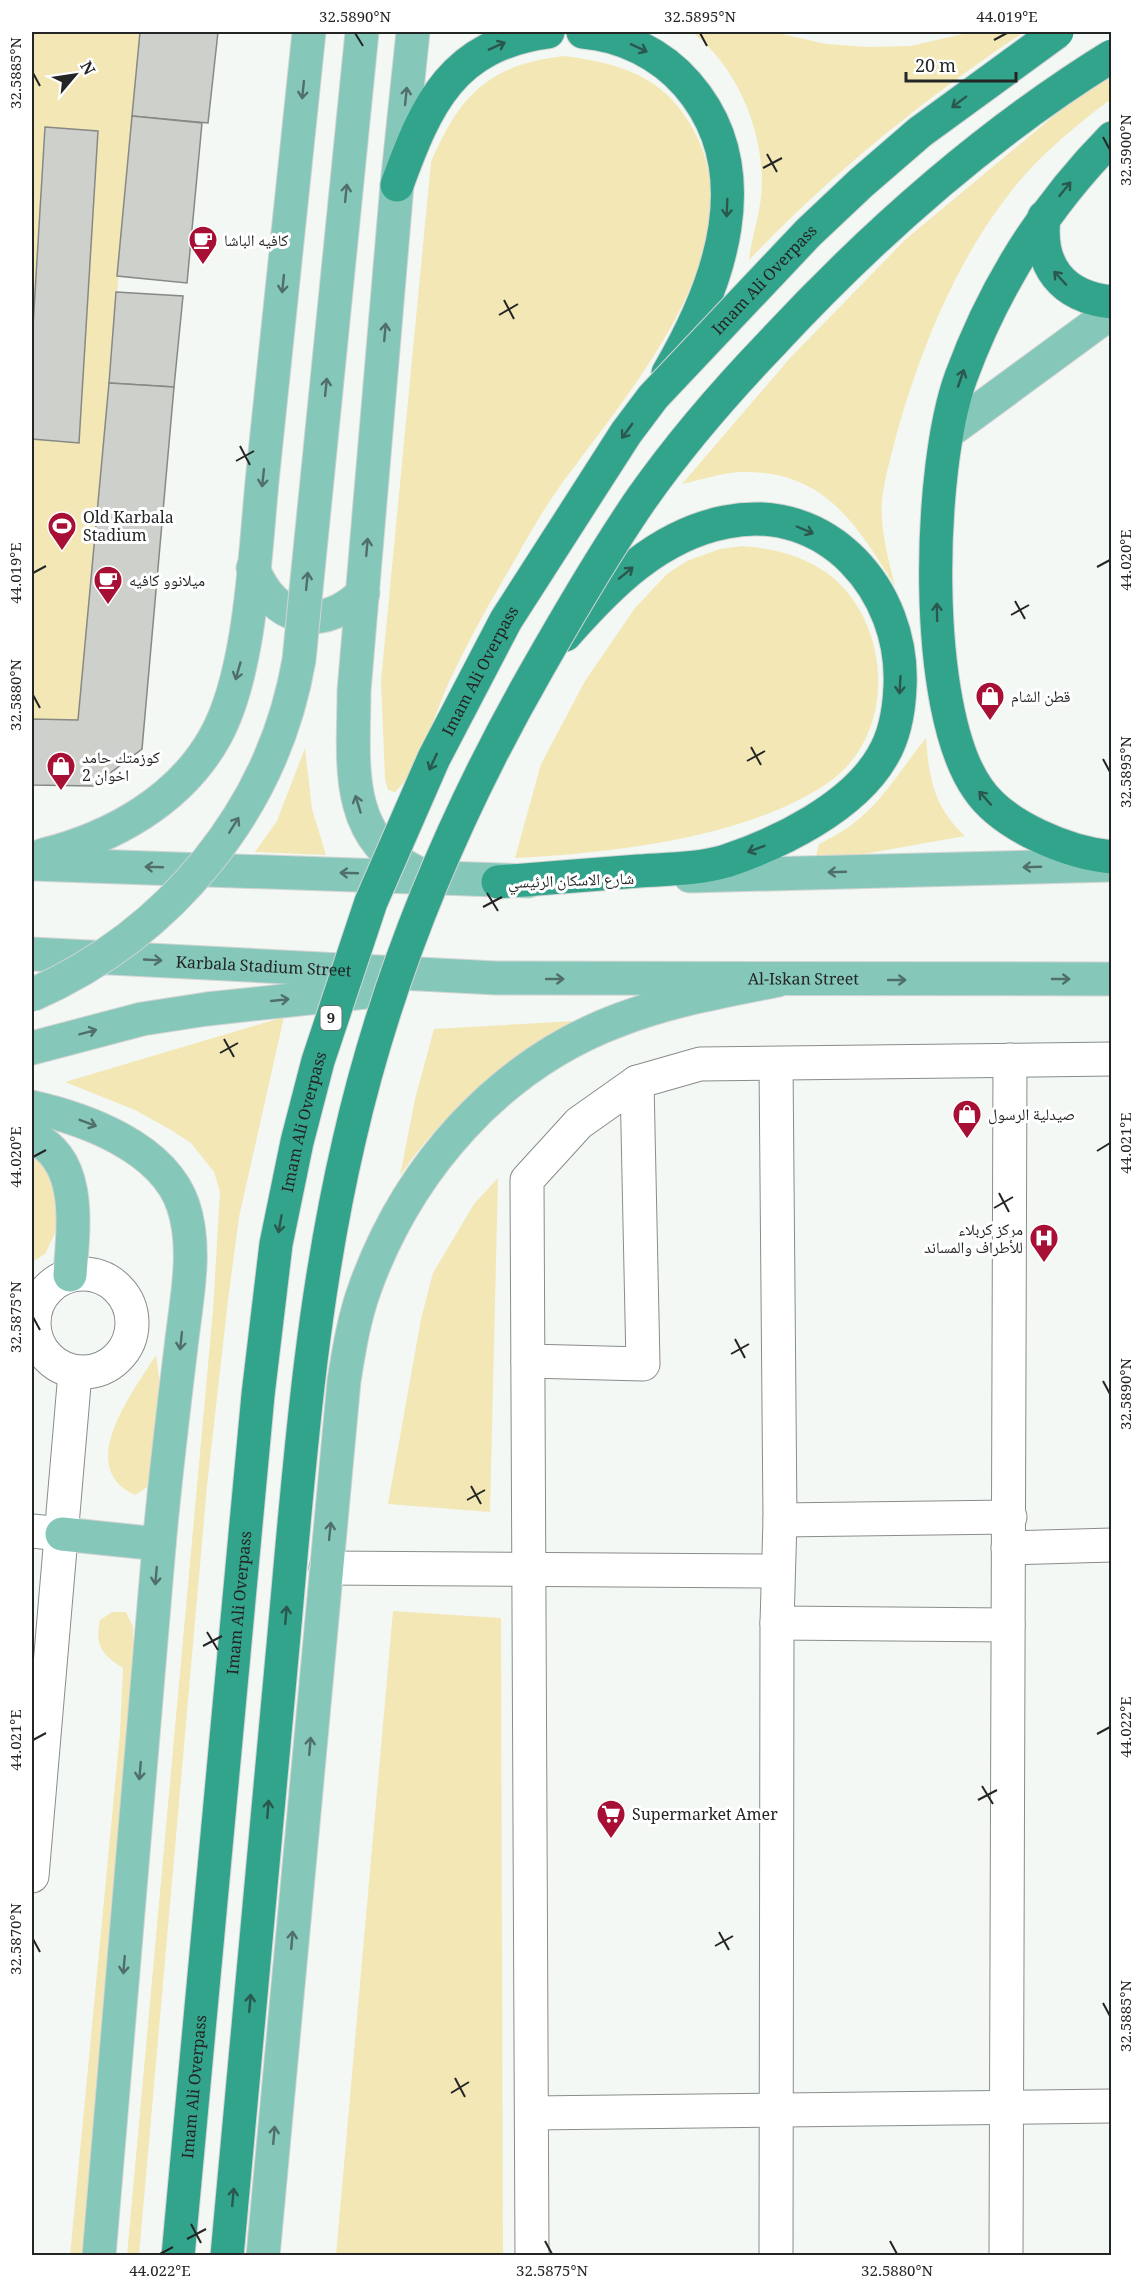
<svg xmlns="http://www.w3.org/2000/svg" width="1143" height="2287" font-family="Georgia,'Noto Naskh Arabic',serif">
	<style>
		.green { fill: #f3e7b6 }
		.building { fill: #ced0cb; stroke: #878984; stroke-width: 1.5 }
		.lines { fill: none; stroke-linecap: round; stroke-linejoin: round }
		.minor-casing { stroke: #898d8a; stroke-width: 35 }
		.major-casing { stroke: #d3d4d3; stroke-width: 35 }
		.highway-casing { stroke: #d3d4d3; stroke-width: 35 }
		.minor { stroke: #fff; stroke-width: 33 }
		.major { stroke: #85c8ba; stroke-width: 33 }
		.highway { stroke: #33a48c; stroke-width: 33 }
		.major-bridge-casing { stroke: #d3d4d3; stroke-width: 35; stroke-linecap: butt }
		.highway-bridge-casing { stroke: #d3d4d3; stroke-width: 35; stroke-linecap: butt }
		.major-bridge { stroke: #85c8ba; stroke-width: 33 }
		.highway-bridge { stroke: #33a48c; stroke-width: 33 }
		.oneway { stroke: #2a584e }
		.oneway2 { stroke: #506f68 }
		.ticks { fill: none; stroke: #242625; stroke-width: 2 }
		.labels { text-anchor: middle; stroke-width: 6; stroke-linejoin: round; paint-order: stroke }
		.shield { fill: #fff; stroke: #666766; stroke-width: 1.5 }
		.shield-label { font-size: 15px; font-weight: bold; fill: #242625 }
		.poi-label { font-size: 16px; fill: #242625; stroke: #fff; text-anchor: start }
		.street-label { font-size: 16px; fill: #242625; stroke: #fff }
		.neatline { fill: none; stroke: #242625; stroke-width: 2 }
		.ticks-label { font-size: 15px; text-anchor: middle; fill: #242625 }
	</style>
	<rect width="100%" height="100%" fill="#f3f8f4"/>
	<g class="green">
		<path d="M 32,32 L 140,32 L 74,786 L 32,785 Z"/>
		<path d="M 692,32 L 773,32 L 826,44 L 868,47 L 910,46 L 972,32 L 1024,32 C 924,99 832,173 749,260 C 752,234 762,209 762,182 C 762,127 736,66 692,32 Z"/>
		<path d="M 565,56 C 622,64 664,76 693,129 C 760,249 622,399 556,492 C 536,520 520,552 502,582 C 483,614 465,648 449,682 C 434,714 421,768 395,792 L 388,790 L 385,779 L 381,681 L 431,162 C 460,94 490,64 565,56 Z"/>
		<path d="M 1111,74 L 1111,99 C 1078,124 1043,152 1017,184 C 959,255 923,342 898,429 C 892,452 885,476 882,500 C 880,529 888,558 895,586 C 856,524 825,470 740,472 C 720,473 701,480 682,484 L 790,358 L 906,239 L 1079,95 Z"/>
		<path d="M 742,546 C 772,548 802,555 827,573 C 892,621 898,734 829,782 C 749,838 611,853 515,858 L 541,764 L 585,681 L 635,608 L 667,574 L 687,561 L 720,549 Z"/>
		<path d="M 926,738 C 929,779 934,807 965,836 L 825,861 L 816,856 L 819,844 C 876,817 889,784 926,738 Z"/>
		<path d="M 305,748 L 312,809 L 326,855 L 255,852 L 277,821 Z"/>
		<path d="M 284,1017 L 239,1217 L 228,1300 L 207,1486 L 139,2255 L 127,2255 L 213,1310 L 220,1192 L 214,1172 L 191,1143 L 171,1130 L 135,1110 L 65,1082 Z"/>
		<path d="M 575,1021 C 508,1063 444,1109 400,1176 L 415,1099 L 434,1029 Z"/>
		<path d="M 32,1151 L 36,1154 L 58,1188 L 58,1227 L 45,1254 L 32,1262 Z"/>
		<path d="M 498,1178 L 490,1512 L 388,1504 L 421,1319 L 433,1273 L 474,1204 Z"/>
		<path d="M 156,1355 L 161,1391 L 155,1482 L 135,1495 C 74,1467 133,1392 156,1355 Z"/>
		<path d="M 393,1611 L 501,1618 L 503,2255 L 336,2255 Z"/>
		<path d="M 112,1612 L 126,1612 L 133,1627 L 134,1651 L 86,2255 L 70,2256 L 120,1733 L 123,1668 C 101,1654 95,1645 100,1620 Z"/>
	</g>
	<g class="building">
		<path d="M 140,32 L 218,32 L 208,123 L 132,116 Z"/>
		<path d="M 132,116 L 202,123 L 187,283 L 117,276 Z"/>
		<path d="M 45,127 L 98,131 L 79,443 L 32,439 L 32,343 Z"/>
		<path d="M 116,292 L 183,296 L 174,387 L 109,383 Z"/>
		<path d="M 109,383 L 174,387 L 142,749 L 93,786 L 32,785 L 32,719 L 78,720 Z"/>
	</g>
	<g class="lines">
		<g class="minor-casing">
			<g id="minor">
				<path d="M 776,1064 L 780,1520 L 777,1623 L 776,2256"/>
				<circle cx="83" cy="1323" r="49"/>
				<path d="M 528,1361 L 643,1364 L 637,1082"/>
				<path d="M 780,1520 L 1010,1517"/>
				<path d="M 32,1531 L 62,1534"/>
				<path d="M 1008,1548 L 1112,1545"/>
				<path d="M 326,1568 L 778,1571"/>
				<path d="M 777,1623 L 1008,1625"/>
				<path d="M 32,1876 L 75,1373"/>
				<path d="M 532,2113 L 1112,2106"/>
				<path d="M 532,2256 L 527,1180 L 579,1123 L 637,1082 L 700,1064 L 1112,1059"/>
				<path d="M 1006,2256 L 1010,1060"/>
			</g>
		</g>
		<g class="major-casing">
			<g id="major">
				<path d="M 413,32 L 397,185 L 354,691 C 354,758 342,836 414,871"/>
				<path d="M 947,433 L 1112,312"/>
				<path d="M 253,568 C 273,621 322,633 363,593"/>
				<path d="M 43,855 C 112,838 180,800 215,737 C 252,671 255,548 263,472 C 279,325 294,178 309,32"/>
				<path d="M 32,864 L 528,881"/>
				<path d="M 690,876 L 1112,865"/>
				<path id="s1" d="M 32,954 L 496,978 L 1112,979"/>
				<path d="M 32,1048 L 142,1019 L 207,1009 L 366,992"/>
				<path d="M 32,1107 C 85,1119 163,1147 183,1205 C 198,1249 186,1301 181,1347 C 173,1413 165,1479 159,1546 C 137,1782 119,2019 99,2256"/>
				<path d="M 32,1137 C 84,1160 73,1229 70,1275"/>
				<path d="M 62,1534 L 159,1544"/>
				<path d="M 263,2256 L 344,1381 C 349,1350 354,1318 365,1288 C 408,1169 498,1065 619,1020 C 670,1000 724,991 778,980"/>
			</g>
		</g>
		<g class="highway-casing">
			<g id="highway">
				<path d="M 583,32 C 622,35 661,54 687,84 C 762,170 719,286 668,373"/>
				<path d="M 1112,138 C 1044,207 994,287 961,377 C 928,467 921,709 978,789 C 1003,826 1068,853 1112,857"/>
				<path d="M 397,185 C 427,103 452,45 548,32"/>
				<path d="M 1044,217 C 1038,266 1062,297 1112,302"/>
				<path d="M 498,882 C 545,878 592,875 639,871 C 667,869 699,869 726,861 C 780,843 853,807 882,757 C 895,736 899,712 900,687 C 905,591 827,501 726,522 C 658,535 609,585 565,635"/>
			</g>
		</g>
		<use href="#minor" class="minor"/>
		<use href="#major" class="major"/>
		<use href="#highway" class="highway"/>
		<g class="major-bridge-casing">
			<path id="major-bridge" d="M 32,995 C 170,934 273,810 299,660 L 362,32"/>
		</g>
		<g class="highway-bridge-casing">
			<g id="highway-bridge">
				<path id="s2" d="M 178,2256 L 258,1395 L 276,1244 L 297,1142 L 318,1061 L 371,902 L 434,758 L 506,620 L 626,433 L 653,397 L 808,233 L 861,183 L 920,132 L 1057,32"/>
				<path d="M 227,2256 C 246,2049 265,1842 284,1635 C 299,1469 311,1303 349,1141 C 387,974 453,816 538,668 C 571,610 604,553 642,498 C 680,444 724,393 770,345 C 872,235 984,135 1112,56"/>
			</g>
		</g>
		<use href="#major-bridge" class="major-bridge"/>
		<use href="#highway-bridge" class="highway-bridge"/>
	</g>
	<defs><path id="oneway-shaft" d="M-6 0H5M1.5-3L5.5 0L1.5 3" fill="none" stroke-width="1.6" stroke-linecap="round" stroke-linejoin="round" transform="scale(1.5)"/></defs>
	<g class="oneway">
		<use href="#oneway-shaft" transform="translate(497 46) rotate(-24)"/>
		<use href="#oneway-shaft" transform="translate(639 48) rotate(25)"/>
		<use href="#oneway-shaft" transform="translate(959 102) rotate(143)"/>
		<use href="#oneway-shaft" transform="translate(1065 189) rotate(-51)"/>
		<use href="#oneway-shaft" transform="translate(727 208) rotate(92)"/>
		<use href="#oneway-shaft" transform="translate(1060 278) rotate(-133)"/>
		<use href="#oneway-shaft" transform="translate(961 378) rotate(-71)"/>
		<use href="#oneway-shaft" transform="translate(627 431) rotate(126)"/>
		<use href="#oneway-shaft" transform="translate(805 530) rotate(23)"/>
		<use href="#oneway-shaft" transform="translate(626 573) rotate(-39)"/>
		<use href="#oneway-shaft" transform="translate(937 612) rotate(-91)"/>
		<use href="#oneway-shaft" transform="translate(900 685) rotate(93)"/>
		<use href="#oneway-shaft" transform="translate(433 762) rotate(115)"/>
		<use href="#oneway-shaft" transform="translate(985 798) rotate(-132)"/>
		<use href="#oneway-shaft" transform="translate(756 849) rotate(159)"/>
		<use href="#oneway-shaft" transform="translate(280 1224) rotate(100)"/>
		<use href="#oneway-shaft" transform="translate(286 1615) rotate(-85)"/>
		<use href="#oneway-shaft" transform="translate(268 1809) rotate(-85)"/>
		<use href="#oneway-shaft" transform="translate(250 2003) rotate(-85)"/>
		<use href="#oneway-shaft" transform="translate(233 2197) rotate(-85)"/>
	</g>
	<g class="oneway2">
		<use href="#oneway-shaft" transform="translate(303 90) rotate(96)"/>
		<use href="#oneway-shaft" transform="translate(406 96) rotate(-84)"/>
		<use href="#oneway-shaft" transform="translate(346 193) rotate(-84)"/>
		<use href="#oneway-shaft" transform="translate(283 284) rotate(96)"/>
		<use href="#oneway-shaft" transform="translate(385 332) rotate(-85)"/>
		<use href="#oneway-shaft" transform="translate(326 387) rotate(-84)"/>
		<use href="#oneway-shaft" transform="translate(263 478) rotate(96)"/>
		<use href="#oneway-shaft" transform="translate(367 547) rotate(-85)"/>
		<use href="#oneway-shaft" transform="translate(307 581) rotate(-84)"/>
		<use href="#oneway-shaft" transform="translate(238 671) rotate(106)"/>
		<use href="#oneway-shaft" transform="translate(358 804) rotate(-107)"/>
		<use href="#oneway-shaft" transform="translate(234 825) rotate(-58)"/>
		<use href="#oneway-shaft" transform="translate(154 867) rotate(-178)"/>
		<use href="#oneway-shaft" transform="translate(1032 867) rotate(178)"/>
		<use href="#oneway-shaft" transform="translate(837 872) rotate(178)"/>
		<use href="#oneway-shaft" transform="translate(349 873) rotate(-178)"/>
		<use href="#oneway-shaft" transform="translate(153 960) rotate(3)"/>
		<use href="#oneway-shaft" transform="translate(555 979)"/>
		<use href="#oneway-shaft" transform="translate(1061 979)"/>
		<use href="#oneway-shaft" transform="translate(897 980)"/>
		<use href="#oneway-shaft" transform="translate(280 1000) rotate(-6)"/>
		<use href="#oneway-shaft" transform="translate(88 1032) rotate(-15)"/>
		<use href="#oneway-shaft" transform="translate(88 1123) rotate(21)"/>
		<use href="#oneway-shaft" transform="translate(181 1341) rotate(96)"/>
		<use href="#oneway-shaft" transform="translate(330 1531) rotate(-84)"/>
		<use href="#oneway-shaft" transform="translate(156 1576) rotate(95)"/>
		<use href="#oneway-shaft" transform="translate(310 1746) rotate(-85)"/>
		<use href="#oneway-shaft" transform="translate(140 1771) rotate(95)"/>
		<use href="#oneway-shaft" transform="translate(292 1940) rotate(-85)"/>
		<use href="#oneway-shaft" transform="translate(124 1965) rotate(95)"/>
		<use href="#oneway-shaft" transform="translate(274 2135) rotate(-85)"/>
	</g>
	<path class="ticks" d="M 355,33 L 363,46M 700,33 L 707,46M 994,40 L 1007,33M 33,73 L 40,86M 1103,137 L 1110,150M 767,154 L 777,172M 763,168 L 782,158M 504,300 L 514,319M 499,315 L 518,304M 240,446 L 250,465M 236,461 L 254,451M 1097,567 L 1110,560M 33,573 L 46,566M 1015,601 L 1025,619M 1011,615 L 1029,605M 33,695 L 40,708M 751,747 L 761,765M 1103,759 L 1110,772M 747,761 L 765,751M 487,893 L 498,911M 483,907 L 502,897M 224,1039 L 234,1057M 220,1053 L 238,1043M 1097,1151 L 1110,1143M 33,1157 L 46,1150M 999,1193 L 1009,1212M 994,1208 L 1013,1197M 33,1317 L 40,1330M 735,1339 L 745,1358M 731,1354 L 749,1344M 1103,1381 L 1110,1394M 471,1486 L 481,1504M 467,1500 L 485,1490M 207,1632 L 218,1650M 203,1646 L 222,1636M 1097,1734 L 1110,1727M 33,1740 L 46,1733M 982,1786 L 993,1804M 978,1800 L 997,1790M 719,1932 L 729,1950M 33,1939 L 40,1952M 715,1946 L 733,1936M 1103,2003 L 1110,2016M 455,2078 L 465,2097M 451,2093 L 469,2082M 191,2224 L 201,2243M 187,2239 L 206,2229M 545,2241 L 552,2254M 890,2241 L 897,2254M 160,2254 L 173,2247"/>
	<defs>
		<g id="cafe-pin" transform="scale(1.5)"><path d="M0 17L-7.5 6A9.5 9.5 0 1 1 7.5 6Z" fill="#a80f34" stroke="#fff"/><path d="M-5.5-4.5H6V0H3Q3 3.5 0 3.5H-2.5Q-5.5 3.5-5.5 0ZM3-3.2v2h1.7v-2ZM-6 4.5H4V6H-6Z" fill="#fff"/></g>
		<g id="stadium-pin" transform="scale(1.5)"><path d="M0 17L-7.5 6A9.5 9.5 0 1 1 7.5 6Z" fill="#a80f34" stroke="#fff"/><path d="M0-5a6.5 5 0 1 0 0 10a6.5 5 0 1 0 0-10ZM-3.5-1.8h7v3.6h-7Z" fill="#fff"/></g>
		<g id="shop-pin" transform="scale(1.5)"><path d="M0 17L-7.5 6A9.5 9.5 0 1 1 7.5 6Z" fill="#a80f34" stroke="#fff"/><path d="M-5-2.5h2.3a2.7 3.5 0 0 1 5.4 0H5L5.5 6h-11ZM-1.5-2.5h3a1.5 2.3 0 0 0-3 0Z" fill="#fff"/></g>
		<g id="hospital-pin" transform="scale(1.5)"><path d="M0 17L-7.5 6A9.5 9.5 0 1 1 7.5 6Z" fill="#a80f34" stroke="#fff"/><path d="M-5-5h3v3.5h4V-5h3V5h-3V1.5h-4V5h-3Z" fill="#fff"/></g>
		<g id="supermarket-pin" transform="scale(1.5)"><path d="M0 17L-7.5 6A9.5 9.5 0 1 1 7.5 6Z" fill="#a80f34" stroke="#fff"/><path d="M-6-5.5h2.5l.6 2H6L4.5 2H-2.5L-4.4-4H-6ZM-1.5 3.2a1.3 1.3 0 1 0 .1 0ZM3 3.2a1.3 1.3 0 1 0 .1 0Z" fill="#fff"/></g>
	</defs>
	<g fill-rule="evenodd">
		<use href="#cafe-pin" x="203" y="240"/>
		<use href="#stadium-pin" x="62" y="526"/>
		<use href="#cafe-pin" x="108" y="580"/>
		<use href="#shop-pin" x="990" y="696"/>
		<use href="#shop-pin" x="61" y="766"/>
		<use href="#shop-pin" x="967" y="1114"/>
		<use href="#hospital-pin" x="1044" y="1238"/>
		<use href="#supermarket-pin" x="611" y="1814"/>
	</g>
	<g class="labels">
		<rect class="shield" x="320.5" y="1006" width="21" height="24" rx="4.5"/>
		<g class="shield-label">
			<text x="331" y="1023">9</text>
		</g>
		<g class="poi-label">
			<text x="224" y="246">كافيه الباشا</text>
			<text x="83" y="523">Old Karbala<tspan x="83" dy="18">Stadium</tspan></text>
			<text x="129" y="586">ميلانوو كافيه</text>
			<text x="1011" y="702">قطن الشام</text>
			<text x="82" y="763">كوزمتك حامد<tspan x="82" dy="18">اخوان 2</tspan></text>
			<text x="988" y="1120">صيدلية الرسول</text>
			<text x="1023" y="1235" text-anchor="end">مركز كربلاء<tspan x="1023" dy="18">للأطراف والمساند</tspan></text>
			<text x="632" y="1820">Supermarket Amer</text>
		</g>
		<g class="street-label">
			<text dy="6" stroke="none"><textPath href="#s2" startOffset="2114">Imam Ali Overpass</textPath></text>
			<text dy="6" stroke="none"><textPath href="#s2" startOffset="1628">Imam Ali Overpass</textPath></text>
			<text transform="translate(571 880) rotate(-2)" y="6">شارع الاسكان الرئيسي</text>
			<text dy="6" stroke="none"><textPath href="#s1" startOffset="232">Karbala Stadium Street</textPath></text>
			<text dy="6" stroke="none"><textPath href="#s1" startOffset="772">Al-Iskan Street</textPath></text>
			<text dy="6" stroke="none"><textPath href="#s2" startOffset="1142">Imam Ali Overpass</textPath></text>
			<text dy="6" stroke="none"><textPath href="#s2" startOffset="656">Imam Ali Overpass</textPath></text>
			<text dy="6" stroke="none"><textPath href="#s2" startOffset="170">Imam Ali Overpass</textPath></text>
		</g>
	</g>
	<rect width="1143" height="2287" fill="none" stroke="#ffffff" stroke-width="66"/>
	<g transform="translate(75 75) rotate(61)" stroke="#ffffff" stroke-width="4.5" paint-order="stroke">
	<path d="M0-4.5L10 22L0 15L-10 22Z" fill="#242625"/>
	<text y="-9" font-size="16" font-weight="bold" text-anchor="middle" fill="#242625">N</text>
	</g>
	<path d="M906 72v9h110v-9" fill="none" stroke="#242625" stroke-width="3"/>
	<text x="915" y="72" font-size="18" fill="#242625" stroke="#ffffff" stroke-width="4.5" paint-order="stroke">20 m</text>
	<rect x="33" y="33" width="1077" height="2221" class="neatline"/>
	<g class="ticks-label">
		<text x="355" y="22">32.5890°N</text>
		<text x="700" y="22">32.5895°N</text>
		<text x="1007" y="22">44.019°E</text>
		<text transform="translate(16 73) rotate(-90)" y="5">32.5885°N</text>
		<text transform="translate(1126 150) rotate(-90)" y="5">32.5900°N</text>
		<text transform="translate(1126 560) rotate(-90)" y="5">44.020°E</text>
		<text transform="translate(16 573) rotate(-90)" y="5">44.019°E</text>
		<text transform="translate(16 695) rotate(-90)" y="5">32.5880°N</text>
		<text transform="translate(1126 772) rotate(-90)" y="5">32.5895°N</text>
		<text transform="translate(1126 1143) rotate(-90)" y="5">44.021°E</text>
		<text transform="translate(16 1157) rotate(-90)" y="5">44.020°E</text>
		<text transform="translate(16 1317) rotate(-90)" y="5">32.5875°N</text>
		<text transform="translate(1126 1394) rotate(-90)" y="5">32.5890°N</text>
		<text transform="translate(1126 1727) rotate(-90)" y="5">44.022°E</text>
		<text transform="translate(16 1740) rotate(-90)" y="5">44.021°E</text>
		<text transform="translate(16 1939) rotate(-90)" y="5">32.5870°N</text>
		<text transform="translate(1126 2016) rotate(-90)" y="5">32.5885°N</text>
		<text x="160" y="2276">44.022°E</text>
		<text x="552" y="2276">32.5875°N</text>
		<text x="897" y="2276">32.5880°N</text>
	</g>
</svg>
